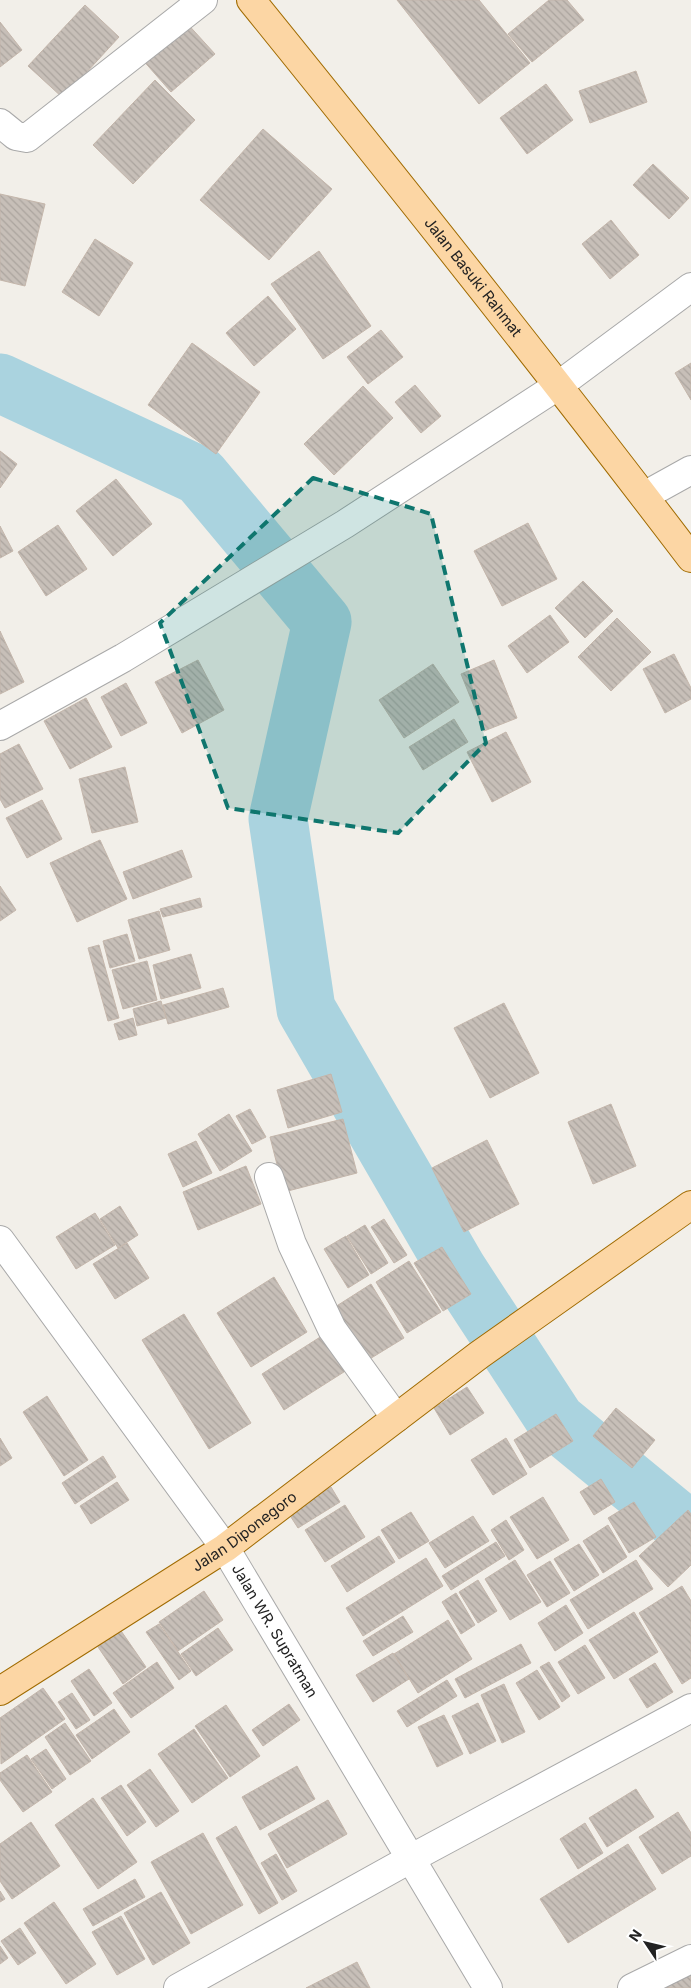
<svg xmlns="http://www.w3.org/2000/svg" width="691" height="1988" font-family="Inter,sans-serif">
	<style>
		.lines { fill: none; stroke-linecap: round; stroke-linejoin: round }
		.river { stroke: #aad3df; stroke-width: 59 }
		.building { fill: url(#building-back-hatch); stroke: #c4b6ab }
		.minor-casing { stroke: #a9a9a9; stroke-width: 30 }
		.major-casing { stroke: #a06b00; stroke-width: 30 }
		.minor { stroke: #fff; stroke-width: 28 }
		.major { stroke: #fcd6a4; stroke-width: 28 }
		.marked { fill: #0f766e; fill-opacity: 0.2; stroke: #0f766e; stroke-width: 4; stroke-dasharray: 10 6; stroke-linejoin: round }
		.labels { text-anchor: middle; stroke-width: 5; stroke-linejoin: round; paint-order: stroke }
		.street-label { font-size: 15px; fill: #222; stroke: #fff }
	</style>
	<defs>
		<pattern id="building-back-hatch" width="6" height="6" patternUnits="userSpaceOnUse" patternTransform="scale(1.25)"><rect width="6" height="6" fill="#c7bfb8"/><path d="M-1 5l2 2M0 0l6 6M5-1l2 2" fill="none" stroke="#aba49e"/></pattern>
	</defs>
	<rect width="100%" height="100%" fill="#f2efe9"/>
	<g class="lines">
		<path class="river" d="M 0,383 L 200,476 L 322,622 L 278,819 L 306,1009 L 458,1271 L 556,1421 L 691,1532"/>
	</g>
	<g class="building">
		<path d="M 397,0 L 479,0 L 530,63 L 479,104 Z"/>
		<path d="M 549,0 L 567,0 L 584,20 L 532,62 L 508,34 Z"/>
		<path d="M 85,5 L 119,37 L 63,98 L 28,66 Z"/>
		<path d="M 184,20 L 215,54 L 171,92 L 141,58 Z"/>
		<path d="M 0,22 L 22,50 L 0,67 Z"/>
		<path d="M 636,71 L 647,102 L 590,123 L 579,91 Z"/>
		<path d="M 155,80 L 195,120 L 133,184 L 93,145 Z"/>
		<path d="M 546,84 L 573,120 L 527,154 L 500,118 Z"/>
		<path d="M 263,129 L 332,189 L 269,260 L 200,200 Z"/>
		<path d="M 653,164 L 689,198 L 669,219 L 633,185 Z"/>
		<path d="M 0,194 L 45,204 L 25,286 L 0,280 Z"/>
		<path d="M 611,220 L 639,255 L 610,279 L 582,244 Z"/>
		<path d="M 95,239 L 133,263 L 99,316 L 62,292 Z"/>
		<path d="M 319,251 L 371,326 L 323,359 L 271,284 Z"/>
		<path d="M 268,296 L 296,329 L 254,366 L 226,333 Z"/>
		<path d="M 381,330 L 403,357 L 368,384 L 347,357 Z"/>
		<path d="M 192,343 L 260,392 L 216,454 L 148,405 Z"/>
		<path d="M 691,363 L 691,400 L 675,373 Z"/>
		<path d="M 415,385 L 441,416 L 421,433 L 395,402 Z"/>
		<path d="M 363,386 L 393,418 L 334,475 L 304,444 Z"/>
		<path d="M 0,451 L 17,464 L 0,488 Z"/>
		<path d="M 116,479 L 152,524 L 113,556 L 76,511 Z"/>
		<path d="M 528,523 L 557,579 L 502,606 L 474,551 Z"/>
		<path d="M 58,525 L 87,569 L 46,596 L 18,552 Z"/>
		<path d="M 0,526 L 13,551 L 0,558 Z"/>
		<path d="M 583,581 L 613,611 L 585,638 L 555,608 Z"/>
		<path d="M 550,615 L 569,642 L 527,673 L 508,646 Z"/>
		<path d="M 617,618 L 651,652 L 611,691 L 578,657 Z"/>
		<path d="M 0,631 L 24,682 L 0,694 Z"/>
		<path d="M 674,654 L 691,688 L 691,699 L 665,713 L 643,669 Z"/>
		<path d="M 198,660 L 224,710 L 182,733 L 155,682 Z"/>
		<path d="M 494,660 L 517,718 L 484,731 L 461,674 Z"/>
		<path d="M 433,664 L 459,702 L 404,738 L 379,700 Z"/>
		<path d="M 126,683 L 147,723 L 121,736 L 101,697 Z"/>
		<path d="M 86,698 L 112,747 L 70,769 L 44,721 Z"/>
		<path d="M 454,719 L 468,742 L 423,770 L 409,747 Z"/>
		<path d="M 506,732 L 531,782 L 492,802 L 467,752 Z"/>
		<path d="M 19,744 L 43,789 L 5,808 L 0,799 L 0,754 Z"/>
		<path d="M 125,767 L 138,822 L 92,833 L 79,779 Z"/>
		<path d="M 42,800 L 62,839 L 27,858 L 6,818 Z"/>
		<path d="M 100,840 L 127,899 L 77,922 L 50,863 Z"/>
		<path d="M 182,850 L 192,877 L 133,899 L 123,872 Z"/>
		<path d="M 0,886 L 16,910 L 0,921 Z"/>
		<path d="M 200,898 L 202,907 L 163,917 L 160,909 Z"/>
		<path d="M 159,911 L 170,950 L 139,959 L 128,920 Z"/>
		<path d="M 127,934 L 135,961 L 110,968 L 103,941 Z"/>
		<path d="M 99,945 L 119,1018 L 108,1021 L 88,948 Z"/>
		<path d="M 191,954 L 201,988 L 161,999 L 153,965 Z"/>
		<path d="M 147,961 L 157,1000 L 123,1009 L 112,970 Z"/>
		<path d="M 223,988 L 229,1007 L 168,1024 L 163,1005 Z"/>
		<path d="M 161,1001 L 166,1018 L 137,1026 L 133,1009 Z"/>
		<path d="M 504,1003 L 539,1073 L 490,1098 L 454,1028 Z"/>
		<path d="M 133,1018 L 137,1035 L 119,1040 L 114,1024 Z"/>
		<path d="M 331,1074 L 342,1112 L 288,1128 L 277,1090 Z"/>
		<path d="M 611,1104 L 636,1166 L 593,1184 L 568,1122 Z"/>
		<path d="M 250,1109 L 266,1137 L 252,1144 L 236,1116 Z"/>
		<path d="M 229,1114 L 252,1151 L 220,1171 L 198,1134 Z"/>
		<path d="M 343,1119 L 357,1173 L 284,1192 L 270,1137 Z"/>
		<path d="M 487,1140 L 519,1204 L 464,1232 L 432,1168 Z"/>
		<path d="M 196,1141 L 212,1173 L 183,1187 L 168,1154 Z"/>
		<path d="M 246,1166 L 261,1204 L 198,1230 L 183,1192 Z"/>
		<path d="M 120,1206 L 138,1235 L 118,1248 L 100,1219 Z"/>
		<path d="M 95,1213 L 115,1245 L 76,1269 L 56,1237 Z"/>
		<path d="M 384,1219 L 407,1255 L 394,1263 L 371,1227 Z"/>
		<path d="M 365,1225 L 388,1263 L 371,1274 L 347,1236 Z"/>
		<path d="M 346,1236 L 369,1275 L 348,1288 L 324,1249 Z"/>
		<path d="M 127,1243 L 149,1278 L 115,1299 L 93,1264 Z"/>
		<path d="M 442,1247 L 471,1294 L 443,1311 L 414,1263 Z"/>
		<path d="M 409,1261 L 441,1312 L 407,1333 L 376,1282 Z"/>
		<path d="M 274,1277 L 307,1332 L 251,1367 L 217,1313 Z"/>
		<path d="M 371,1284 L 404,1338 L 368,1360 L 335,1307 Z"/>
		<path d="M 184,1314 L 251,1423 L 209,1449 L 142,1340 Z"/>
		<path d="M 325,1334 L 347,1370 L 284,1410 L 262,1374 Z"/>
		<path d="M 467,1387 L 484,1413 L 450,1435 L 434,1408 Z"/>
		<path d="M 47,1396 L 88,1460 L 64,1476 L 23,1412 Z"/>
		<path d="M 616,1408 L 655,1440 L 632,1468 L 593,1436 Z"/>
		<path d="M 556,1414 L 573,1441 L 530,1468 L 514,1440 Z"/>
		<path d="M 0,1438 L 12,1458 L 0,1466 Z"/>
		<path d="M 506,1438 L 527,1474 L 493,1495 L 471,1460 Z"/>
		<path d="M 103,1456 L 116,1477 L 75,1504 L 62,1483 Z"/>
		<path d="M 601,1479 L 615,1502 L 594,1515 L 580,1492 Z"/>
		<path d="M 117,1482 L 129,1500 L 91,1524 L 80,1506 Z"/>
		<path d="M 331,1487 L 340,1502 L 298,1528 L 289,1514 Z"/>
		<path d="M 543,1497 L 569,1540 L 537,1559 L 510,1517 Z"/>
		<path d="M 634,1502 L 656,1537 L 629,1553 L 608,1518 Z"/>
		<path d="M 345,1505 L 365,1537 L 325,1562 L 305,1530 Z"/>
		<path d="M 688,1510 L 691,1514 L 691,1565 L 668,1587 L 639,1556 Z"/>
		<path d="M 411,1512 L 429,1541 L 399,1559 L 381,1530 Z"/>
		<path d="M 473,1516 L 489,1541 L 445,1568 L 429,1543 Z"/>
		<path d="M 506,1520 L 524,1550 L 509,1560 L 491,1530 Z"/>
		<path d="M 608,1525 L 627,1557 L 603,1573 L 583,1541 Z"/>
		<path d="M 379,1536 L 395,1562 L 347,1592 L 331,1566 Z"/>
		<path d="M 496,1542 L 505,1556 L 451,1590 L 442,1576 Z"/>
		<path d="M 579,1544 L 599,1575 L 574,1591 L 554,1559 Z"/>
		<path d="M 426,1558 L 443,1586 L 363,1636 L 346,1608 Z"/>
		<path d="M 515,1560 L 541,1602 L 510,1620 L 485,1579 Z"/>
		<path d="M 636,1560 L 653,1589 L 588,1629 L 570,1600 Z"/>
		<path d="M 550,1561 L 570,1593 L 547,1607 L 527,1575 Z"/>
		<path d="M 478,1580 L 497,1611 L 478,1623 L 459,1592 Z"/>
		<path d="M 682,1586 L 691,1601 L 691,1678 L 682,1684 L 639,1613 Z"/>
		<path d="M 204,1591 L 223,1620 L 178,1651 L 159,1622 Z"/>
		<path d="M 456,1593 L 475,1625 L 461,1634 L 442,1602 Z"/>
		<path d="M 566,1605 L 583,1633 L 555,1651 L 538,1623 Z"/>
		<path d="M 634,1612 L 658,1652 L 614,1679 L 589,1640 Z"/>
		<path d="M 403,1616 L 413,1632 L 373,1656 L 363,1641 Z"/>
		<path d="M 448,1620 L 472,1659 L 418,1693 L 394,1654 Z"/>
		<path d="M 159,1624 L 191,1671 L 179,1680 L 146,1632 Z"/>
		<path d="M 117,1625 L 146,1667 L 123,1684 L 94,1641 Z"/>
		<path d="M 218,1628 L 233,1650 L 196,1676 L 181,1654 Z"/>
		<path d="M 521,1644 L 531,1663 L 465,1698 L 455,1679 Z"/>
		<path d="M 585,1645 L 605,1678 L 578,1694 L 558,1662 Z"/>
		<path d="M 393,1653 L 409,1679 L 373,1702 L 356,1675 Z"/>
		<path d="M 157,1662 L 174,1688 L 131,1718 L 113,1693 Z"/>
		<path d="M 549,1662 L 570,1696 L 562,1702 L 540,1667 Z"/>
		<path d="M 655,1663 L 673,1692 L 647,1708 L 629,1679 Z"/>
		<path d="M 89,1669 L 112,1703 L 94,1716 L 71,1681 Z"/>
		<path d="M 537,1670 L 560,1707 L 539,1720 L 516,1683 Z"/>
		<path d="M 447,1680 L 457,1696 L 407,1727 L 397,1711 Z"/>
		<path d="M 504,1684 L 525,1732 L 502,1743 L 481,1695 Z"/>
		<path d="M 43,1688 L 65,1719 L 1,1764 L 0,1718 Z"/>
		<path d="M 72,1693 L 90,1720 L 76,1729 L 58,1702 Z"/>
		<path d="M 478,1703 L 496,1741 L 470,1754 L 452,1716 Z"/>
		<path d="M 289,1704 L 300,1720 L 263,1746 L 252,1730 Z"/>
		<path d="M 226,1705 L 260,1756 L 230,1777 L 195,1726 Z"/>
		<path d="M 114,1709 L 130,1732 L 92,1759 L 76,1735 Z"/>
		<path d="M 444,1715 L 463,1754 L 437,1767 L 418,1727 Z"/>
		<path d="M 65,1723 L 91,1761 L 70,1775 L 45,1737 Z"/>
		<path d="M 194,1729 L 228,1778 L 192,1803 L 158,1754 Z"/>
		<path d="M 46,1749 L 66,1779 L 52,1789 L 31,1759 Z"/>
		<path d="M 27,1755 L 52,1792 L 23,1812 L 0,1780 L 0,1773 Z"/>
		<path d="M 297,1766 L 315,1799 L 260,1830 L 242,1797 Z"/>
		<path d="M 150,1769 L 179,1811 L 156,1827 L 127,1785 Z"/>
		<path d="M 121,1785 L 146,1822 L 127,1836 L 101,1798 Z"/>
		<path d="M 636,1789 L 654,1817 L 607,1847 L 589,1818 Z"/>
		<path d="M 93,1798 L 137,1862 L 98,1889 L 55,1825 Z"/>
		<path d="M 328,1800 L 347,1834 L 287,1868 L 268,1834 Z"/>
		<path d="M 678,1812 L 691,1833 L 691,1856 L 662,1874 L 639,1837 Z"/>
		<path d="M 31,1822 L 60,1866 L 12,1899 L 0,1881 L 0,1844 Z"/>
		<path d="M 585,1823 L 603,1853 L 578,1869 L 560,1839 Z"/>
		<path d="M 236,1826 L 278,1903 L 259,1914 L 216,1838 Z"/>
		<path d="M 203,1833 L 243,1905 L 191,1934 L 151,1862 Z"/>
		<path d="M 628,1844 L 656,1889 L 568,1943 L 540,1899 Z"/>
		<path d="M 276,1854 L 297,1891 L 282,1900 L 261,1863 Z"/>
		<path d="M 135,1879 L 145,1897 L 93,1926 L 83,1909 Z"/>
		<path d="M 0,1891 L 5,1899 L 0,1902 Z"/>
		<path d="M 161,1892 L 190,1943 L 153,1965 L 124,1913 Z"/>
		<path d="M 54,1902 L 96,1964 L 66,1984 L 24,1923 Z"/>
		<path d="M 121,1916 L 145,1959 L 117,1975 L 92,1932 Z"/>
		<path d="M 20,1928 L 36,1953 L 18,1965 L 1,1941 Z"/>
		<path d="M 0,1946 L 8,1958 L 0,1964 Z"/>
		<path d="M 357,1962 L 370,1988 L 306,1988 Z"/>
		<path d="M 691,1964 L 691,1988 L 649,1988 Z"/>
	</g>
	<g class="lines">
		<g class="minor-casing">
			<g id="minor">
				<path d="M 0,123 L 16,136 L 27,138 L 203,0"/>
				<path d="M 644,496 L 691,470"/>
				<path d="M 0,726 L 123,658 L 345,524 L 559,385 L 691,287"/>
				<path d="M 269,1177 L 292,1244 L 332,1329 L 396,1418"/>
				<path id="s1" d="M 0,1240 L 225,1548 L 488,1988"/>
				<path d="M 178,1988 L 410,1859 L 691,1708"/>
				<path d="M 632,1988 L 691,1959"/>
			</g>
		</g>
		<g class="major-casing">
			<g id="major">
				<path id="s2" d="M 251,0 C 400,184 548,370 691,558"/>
				<path id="s3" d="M 0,1691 L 225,1548 L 479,1355 L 691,1205"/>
			</g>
		</g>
		<use href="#minor" class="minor"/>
		<use href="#major" class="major"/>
	</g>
	<path class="marked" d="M 313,478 L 431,514 L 486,743 L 398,833 L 228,808 L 160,623 Z"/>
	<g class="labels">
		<g class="street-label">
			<text dy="5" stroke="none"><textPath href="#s2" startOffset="355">Jalan Basuki Rahmat</textPath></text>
			<text dy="5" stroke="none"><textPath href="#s3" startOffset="292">Jalan Diponegoro</textPath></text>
			<text dy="5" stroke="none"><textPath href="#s1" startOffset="478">Jalan WR. Supratman</textPath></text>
		</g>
	</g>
	<g transform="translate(646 1943) rotate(305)" stroke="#ffffff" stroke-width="4" paint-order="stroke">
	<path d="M0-4L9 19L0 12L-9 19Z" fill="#222222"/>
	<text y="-8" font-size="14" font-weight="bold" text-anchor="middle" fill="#222222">N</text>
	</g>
</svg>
